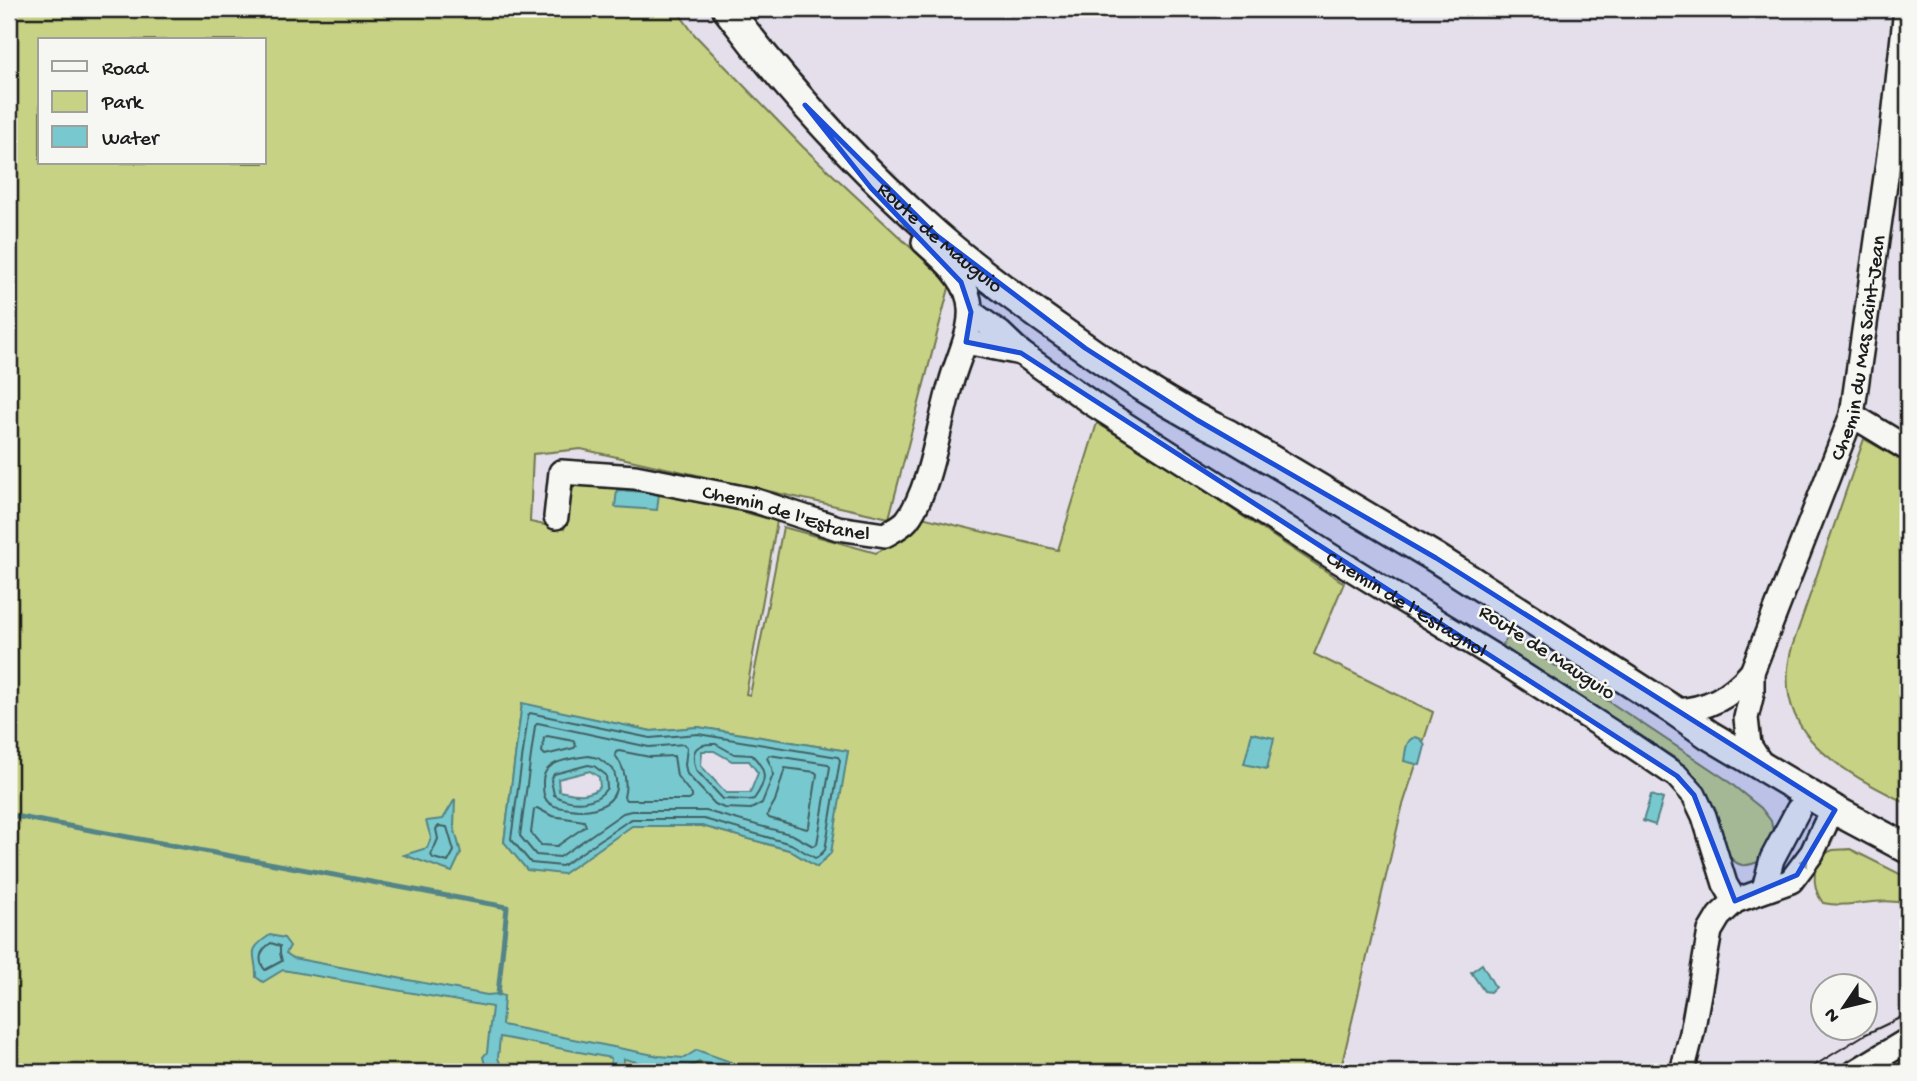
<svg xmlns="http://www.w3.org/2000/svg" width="1917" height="1081" font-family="'Gochi Hand',sans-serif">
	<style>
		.green { fill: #c7d285; stroke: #727750; stroke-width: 2; fill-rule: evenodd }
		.water { fill: #78c9cf; stroke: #538487; stroke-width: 2; fill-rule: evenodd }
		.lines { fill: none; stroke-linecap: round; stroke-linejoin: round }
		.shore { stroke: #416164; stroke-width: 2 }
		.stream { stroke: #538487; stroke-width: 5 }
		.minor-casing { stroke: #1c1c1c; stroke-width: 28 }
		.major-casing { stroke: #1c1c1c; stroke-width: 33 }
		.minor { stroke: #f6f6f2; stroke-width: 23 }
		.major { stroke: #f6f6f2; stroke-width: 28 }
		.tram { stroke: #1c1c1c; stroke-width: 2 }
		.oneway { fill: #949492 }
		.marked { fill: #1d4ed8; fill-opacity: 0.2; stroke: #1d4ed8; stroke-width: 5; stroke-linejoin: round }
		.labels { text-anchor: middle; stroke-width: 5; stroke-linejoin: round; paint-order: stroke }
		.street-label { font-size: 21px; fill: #1c1c1c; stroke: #f6f6f2 }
	</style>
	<rect width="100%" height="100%" fill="#e4dfeb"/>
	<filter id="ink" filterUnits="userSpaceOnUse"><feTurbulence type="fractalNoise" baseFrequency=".0143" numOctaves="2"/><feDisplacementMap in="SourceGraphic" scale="14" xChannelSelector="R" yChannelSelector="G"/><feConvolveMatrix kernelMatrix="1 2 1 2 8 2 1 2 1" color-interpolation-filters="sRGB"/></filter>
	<g filter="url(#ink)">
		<g class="green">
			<path d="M 9,9 L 676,9 L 694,34 L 803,147 L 950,284 L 889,518 L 581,449 L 533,454 L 530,522 L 564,529 L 575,480 L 638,484 L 777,521 L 746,694 L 750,695 L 783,527 L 876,553 L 901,540 L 922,517 L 1058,550 L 1097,423 L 1176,472 L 1344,583 L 1314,654 L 1433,712 L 1402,808 L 1340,1072 L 9,1072 ZM 40,40 L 264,40 L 264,163 L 40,163 ZM 522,704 L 652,731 L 698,727 L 848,751 L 817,867 L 789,850 L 702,826 L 632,826 L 504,842 Z"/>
			<path d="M 1864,439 L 1908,464 L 1908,804 C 1842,771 1768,734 1792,647 Z"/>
			<path d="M 1509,635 L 1724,778 L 1761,808 L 1771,821 L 1774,837 L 1763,860 C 1756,863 1749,866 1742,865 C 1717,860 1710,799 1697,780 C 1692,772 1684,766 1678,760 L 1502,646 Z"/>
			<path d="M 1850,849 L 1908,878 L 1908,904 C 1878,896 1852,909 1823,903 C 1811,887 1810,857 1833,850 C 1838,849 1845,850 1850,849 Z"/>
		</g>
		<g class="water">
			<path d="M 617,490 L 659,493 L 657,510 L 615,507 Z"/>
			<path d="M 522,703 L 651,731 L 698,727 L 848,751 L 831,853 L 817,867 L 789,850 L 702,826 L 632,826 L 563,874 L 527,870 L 504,842 ZM 702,751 L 714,751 L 732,761 L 749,761 L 758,773 L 750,793 L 726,793 L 701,766 ZM 590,771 L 599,777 L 600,787 C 588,798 574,794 559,791 L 558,779 Z"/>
			<path d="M 1252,733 L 1274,738 L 1267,769 L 1244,764 Z"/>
			<path d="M 1416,737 L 1421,739 L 1425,746 L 1420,765 L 1404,761 C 1406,751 1405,739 1416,737 Z"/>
			<path d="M 1651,795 L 1663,799 L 1655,825 L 1643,821 Z"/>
			<path d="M 455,799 L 454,827 L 461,853 L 452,872 L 404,855 L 427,848 L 431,838 L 426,821 L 443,819 Z"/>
			<path d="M 270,935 L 284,938 L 290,946 L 286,953 L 293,958 L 487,995 L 498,994 L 504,996 L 502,1025 L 659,1056 L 684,1058 L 697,1050 L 731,1062 L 738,1072 L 733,1072 L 730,1067 L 699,1062 C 677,1077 648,1064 624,1059 L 623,1072 L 610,1072 L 611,1058 L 500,1037 L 498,1058 L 500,1063 L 496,1068 L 490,1069 L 485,1065 L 483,1057 L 487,1052 L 492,1007 L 283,970 L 263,982 L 256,977 C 257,953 244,952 270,935 Z"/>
			<path d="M 1482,964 L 1495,987 L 1490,992 L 1484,991 L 1471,972 Z"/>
		</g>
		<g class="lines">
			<g class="shore">
				<path d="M 530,713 L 650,738 L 698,734 L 838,757 L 840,760 L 825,850 L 818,857 L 815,858 L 791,844 L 704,819 L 632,819 L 628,821 L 562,866 L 531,863 L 511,839 L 528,716 Z"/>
				<path d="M 538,723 L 649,747 L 684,744 L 687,747 L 685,765 L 687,774 L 715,804 L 724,808 L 751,809 L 762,803 L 773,775 L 772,768 L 767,758 L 769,755 L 828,764 L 830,767 L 817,844 L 813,846 L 793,835 L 706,811 L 631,811 L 623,813 L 560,857 L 536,855 L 520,836 L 535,726 Z"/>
				<path d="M 547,736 L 574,741 L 576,746 L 574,748 L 545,755 L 542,752 L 544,738 Z"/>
				<path d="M 716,744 L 734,754 L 752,755 C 768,771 767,781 754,799 L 749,800 L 723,799 L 696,770 C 690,750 695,743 716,744 Z"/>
				<path d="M 619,751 L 650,757 L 674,756 L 677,776 L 692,795 L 692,798 L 689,800 L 626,800 L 624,797 C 628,781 625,768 615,755 L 616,752 Z"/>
				<path d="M 588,756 L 598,758 L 613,769 C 626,802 597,813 570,809 C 563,808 555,808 549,803 C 543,798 543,790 543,783 C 542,760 571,759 588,756 Z"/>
				<path d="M 588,765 L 594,766 L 606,775 L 607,788 C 596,805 570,805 554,795 L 551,780 L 554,774 Z"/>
				<path d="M 785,768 L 815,772 L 817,774 L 809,826 L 807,829 L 769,818 L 767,815 L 775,801 Z"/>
				<path d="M 537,808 L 552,816 L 584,821 L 586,826 L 557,846 L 541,845 L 531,833 L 534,810 Z"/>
				<path d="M 439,826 L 447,827 L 454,851 L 448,862 L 433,858 L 431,855 L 438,839 L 436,829 Z"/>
				<path d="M 271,943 L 280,946 L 280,953 L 282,961 L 265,970 C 257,960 260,950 271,943 Z"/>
			</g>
			<path class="stream" d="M 9,815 L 507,907 L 498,994"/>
			<g class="minor-casing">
				<g id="minor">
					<path id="s1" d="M 971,312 L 1000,333 L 1021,353 L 1093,404 L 1337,560 L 1492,655 L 1630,744 L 1677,776 L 1694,795 L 1704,816 L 1725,884 L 1735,901"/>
					<path d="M 966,342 L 1021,353"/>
					<path d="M 1852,415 L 1908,449"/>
					<path id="s2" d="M 556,517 L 561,472 L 635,477 L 753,500 L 838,528 L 885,535 C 892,531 902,526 907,520 C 931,489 939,422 951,383 C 958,356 975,328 969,300 C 964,276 941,257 924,242"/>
					<path d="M 1752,672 L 1752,693 L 1746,718 L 1749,745 L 1763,767"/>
					<path id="s3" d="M 1675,711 C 1708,709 1730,697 1752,672 L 1852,415 L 1892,135 L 1906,9"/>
					<path d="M 1764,889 L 1772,859 L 1798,810"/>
					<path d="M 1682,1072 L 1692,1033 L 1710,931 L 1719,916 L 1735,901 L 1791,881 L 1812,853 L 1825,825"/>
					<path d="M 1855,1072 L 1908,1040"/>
				</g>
			</g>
			<g class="major-casing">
				<g id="major">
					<path id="s4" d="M 727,9 C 789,91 858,166 935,234 C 977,271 1024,305 1070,337 C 1120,373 1172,408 1228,434 L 1436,558 L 1675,711 L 1709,735 L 1835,810 L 1908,849"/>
				</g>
			</g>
			<use href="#minor" class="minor"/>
			<use href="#major" class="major"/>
			<path class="tram" d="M 1804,1072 L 1864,1035 L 1908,1014"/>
		</g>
		<defs><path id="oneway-solid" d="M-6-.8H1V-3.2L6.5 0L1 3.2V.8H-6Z" transform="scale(1.75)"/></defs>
		<use class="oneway" href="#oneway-solid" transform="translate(1802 866) rotate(-55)"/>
	</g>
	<path class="marked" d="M 805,105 L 936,235 L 1085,348 L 1197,420 L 1436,558 L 1835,810 L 1797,875 L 1735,901 L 1694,795 L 1677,776 L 1021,353 L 966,342 L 971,312 L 961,282 L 871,188 Z"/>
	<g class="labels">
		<g class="street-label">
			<text dy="7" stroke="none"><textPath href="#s4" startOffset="313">Route de Mauguio</textPath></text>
			<text dy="7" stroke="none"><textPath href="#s3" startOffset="432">Chemin du Mas Saint-Jean</textPath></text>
			<text dy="7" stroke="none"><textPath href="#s2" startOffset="275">Chemin de l'Estanel</textPath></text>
			<text dy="7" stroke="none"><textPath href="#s1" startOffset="525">Chemin de l'Estagnol</textPath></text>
			<text transform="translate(1548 651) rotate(33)" y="7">Route de Mauguio</text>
		</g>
	</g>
	<rect width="1917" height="1081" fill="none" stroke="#f6f6f2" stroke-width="35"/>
	<rect x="18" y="18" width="1882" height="1046" fill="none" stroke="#1c1c1c" stroke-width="2.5" filter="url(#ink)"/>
	<rect x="38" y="38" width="228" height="126" fill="#f6f6f2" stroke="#9f9f9c" stroke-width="2"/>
	<rect x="52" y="61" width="35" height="10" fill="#f6f6f2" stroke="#9f9f9c" stroke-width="2"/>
	<text x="102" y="74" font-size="21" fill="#1c1c1c">Road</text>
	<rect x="52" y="91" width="35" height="21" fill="#c7d285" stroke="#9f9f9c" stroke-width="2"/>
	<text x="102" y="108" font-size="21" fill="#1c1c1c">Park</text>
	<rect x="52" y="126" width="35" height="21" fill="#78c9cf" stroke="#9f9f9c" stroke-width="2"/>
	<text x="102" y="144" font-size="21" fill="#1c1c1c">Water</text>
	<g transform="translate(1844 1007) rotate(235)"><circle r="33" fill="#f6f6f2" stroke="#9f9f9c" stroke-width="2"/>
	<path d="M0-5L12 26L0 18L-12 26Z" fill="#1c1c1c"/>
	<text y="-10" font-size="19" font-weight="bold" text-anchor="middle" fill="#1c1c1c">N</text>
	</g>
</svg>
